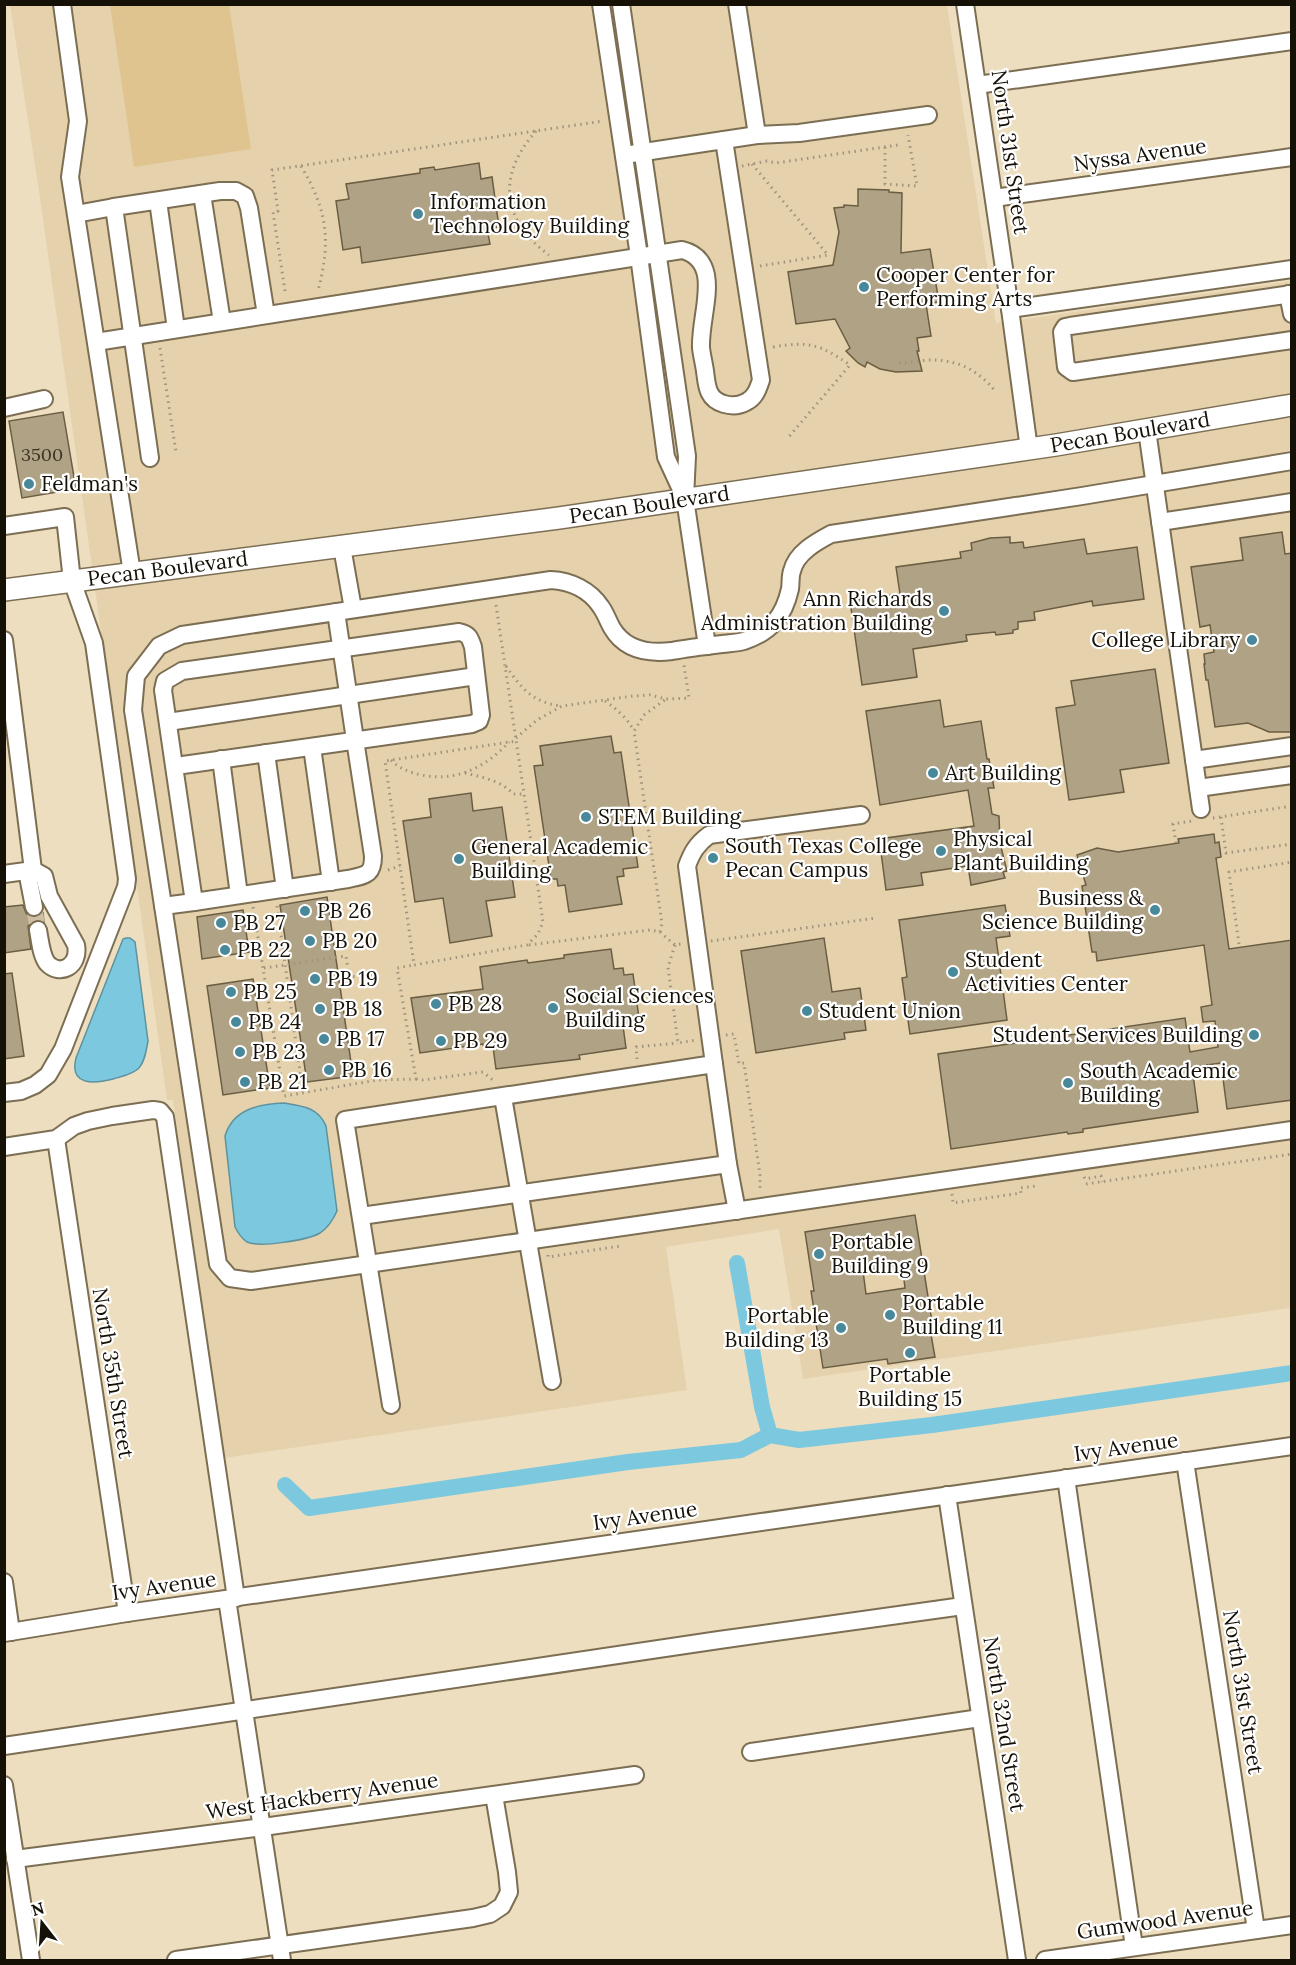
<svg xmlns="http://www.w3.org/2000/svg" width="1296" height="1965" font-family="Lora,serif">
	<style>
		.built { fill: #e5d2ad }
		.green { fill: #dfc48f }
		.water { fill: #7cc9df; stroke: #5d929e; stroke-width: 1.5 }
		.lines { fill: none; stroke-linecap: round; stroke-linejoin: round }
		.canal { stroke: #7cc9df; stroke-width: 16 }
		.building { fill: #b0a285; stroke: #6a5d42; stroke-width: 1.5; fill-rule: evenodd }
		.minor-tunnel { stroke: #cebfa4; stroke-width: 16; stroke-dasharray: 16 8; stroke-linecap: butt }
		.minor-casing { stroke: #7c6e53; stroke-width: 20 }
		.major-casing { stroke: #7c6e53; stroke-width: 24 }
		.path { stroke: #9f937d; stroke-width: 3; stroke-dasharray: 1.5 4.5; stroke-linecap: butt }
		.minor { stroke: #fff; stroke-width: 16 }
		.major { stroke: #fff; stroke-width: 21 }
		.poi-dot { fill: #47889a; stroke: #fff; stroke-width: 2 }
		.labels { text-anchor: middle; stroke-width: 4.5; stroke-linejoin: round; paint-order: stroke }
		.number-label { font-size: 18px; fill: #3c3526 }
		.street-label { font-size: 21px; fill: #161107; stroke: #fff }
		.poi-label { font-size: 21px; fill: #161107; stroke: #fff; text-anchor: start }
	</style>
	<rect width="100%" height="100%" fill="#eedec0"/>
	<path class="built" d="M 10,5 L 947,5 L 996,323 L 1291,281 L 1291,1308 L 803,1379 L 779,1229 L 666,1247 L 687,1390 L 224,1458 L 173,1100 L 167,1100 L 39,191 Z"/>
	<path class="green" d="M 110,5 L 229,5 L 251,149 L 134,167 Z"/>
	<g class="water">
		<path d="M 126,938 L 130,938 L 135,942 L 148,1041 C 146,1051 145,1061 139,1068 C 132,1075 122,1076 113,1079 C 94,1084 69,1086 76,1058 L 123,939 Z"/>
		<path d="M 284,1103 C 302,1106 318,1107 326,1126 L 337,1211 C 333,1220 329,1227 320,1233 C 308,1240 259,1248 247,1242 C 241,1238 238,1233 235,1227 L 225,1136 C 233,1109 259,1104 284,1103 Z"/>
	</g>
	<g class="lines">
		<g class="canal">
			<path d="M 770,1435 L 799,1440 L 932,1425 L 1292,1373"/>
			<path d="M 285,1485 L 309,1508 L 628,1462 L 741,1450 L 770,1435 L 762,1407 L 737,1263"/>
		</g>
	</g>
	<g class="building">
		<path d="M 479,163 L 481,179 L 492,177 L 499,227 L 487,228 L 490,244 L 362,263 L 360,247 L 343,250 L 336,201 L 349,199 L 346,184 L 420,173 L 420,169 L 434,167 L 435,170 Z"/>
		<path d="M 858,189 L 889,190 L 889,192 L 902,193 L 901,253 L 930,249 L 939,302 L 926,304 L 931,336 L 917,338 L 919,351 L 917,351 L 922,371 L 896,372 L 880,369 L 867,362 L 865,367 L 858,363 L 846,351 L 850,348 L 835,319 L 796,324 L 788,272 L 833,265 L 839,232 L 834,208 L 844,207 L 844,205 L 858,206 Z"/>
		<path d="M 63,412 L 76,489 L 22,498 L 9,421 Z"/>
		<path d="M 1282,532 L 1285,554 L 1292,553 L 1292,732 L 1269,732 L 1248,723 L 1215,727 L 1208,680 L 1206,680 L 1204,664 L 1205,664 L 1204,654 L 1214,652 L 1210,625 L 1200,627 L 1191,567 L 1243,560 L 1240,538 Z"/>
		<path d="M 1010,537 L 1010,543 L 1023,542 L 1024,548 L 1084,539 L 1087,554 L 1137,547 L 1144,599 L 1093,606 L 1092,601 L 1034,612 L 1035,620 L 1018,622 L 1018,629 L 1013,630 L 1013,633 L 996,635 L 995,632 L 966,635 L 967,641 L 913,649 L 917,677 L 862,685 L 850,601 L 900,594 L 896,567 L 961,558 L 960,552 L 972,550 L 971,543 L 990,538 Z"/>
		<path d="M 1155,669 L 1169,763 L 1120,770 L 1124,792 L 1069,800 L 1056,708 L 1075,705 L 1071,681 Z"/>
		<path d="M 940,700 L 944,727 L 981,721 L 987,759 L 989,759 L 994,788 L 988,788 L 992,814 L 999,816 L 1000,843 L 1007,871 L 1003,872 L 1005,878 L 971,885 L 968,866 L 921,873 L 923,885 L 886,890 L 880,845 L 887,844 L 886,838 L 974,826 L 968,790 L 880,805 L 866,711 Z"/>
		<path d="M 611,736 L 614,753 L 621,752 L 638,867 L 623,869 L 624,876 L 617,877 L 622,904 L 569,912 L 565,885 L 558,886 L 557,879 L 551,879 L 534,766 L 543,765 L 540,746 Z"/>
		<path d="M 471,793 L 473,811 L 502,807 L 515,897 L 486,901 L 492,936 L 450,943 L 443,898 L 415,902 L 403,821 L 431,817 L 429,799 Z"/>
		<path d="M 1214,834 L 1215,843 L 1219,842 L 1221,857 L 1216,858 L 1229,949 L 1292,940 L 1292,1100 L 1227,1109 L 1221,1063 L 1192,1067 L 1198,1112 L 1083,1129 L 1083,1132 L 1068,1134 L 1067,1132 L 951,1149 L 938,1054 L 1052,1038 L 1051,1035 L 1070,1032 L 1070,1035 L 1185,1018 L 1190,1052 L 1218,1047 L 1215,1021 L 1203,1022 L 1201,1007 L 1212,1005 L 1204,945 L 1097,961 L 1096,952 L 1092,952 L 1082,886 L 1086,885 L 1077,855 L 1097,848 L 1118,852 L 1179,843 L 1178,839 Z"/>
		<path d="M 327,897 L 353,1076 L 307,1082 L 280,905 Z"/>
		<path d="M 23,905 L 26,913 L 30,917 L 37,917 L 43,913 L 44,922 L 36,920 L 28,926 L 31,949 L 4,953 L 4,907 Z"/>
		<path d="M 1005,905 L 1010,936 L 996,938 L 1007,1020 L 910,1034 L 902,978 L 907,977 L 899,920 Z"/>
		<path d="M 243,910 L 249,952 L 202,959 L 197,917 Z"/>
		<path d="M 824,938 L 832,992 L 860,988 L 866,1030 L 844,1033 L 845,1039 L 756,1053 L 741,951 Z"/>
		<path d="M 611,949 L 614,969 L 623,968 L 624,975 L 633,974 L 639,1018 L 631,1019 L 632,1025 L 623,1026 L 626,1048 L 579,1055 L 580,1059 L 496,1069 L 493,1047 L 484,1048 L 483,1044 L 420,1053 L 411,998 L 483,989 L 480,967 L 527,960 L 528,963 L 564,958 L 564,955 Z"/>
		<path d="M 12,973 L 24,1056 L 4,1059 L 4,974 Z"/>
		<path d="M 253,979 L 270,1088 L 223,1095 L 207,986 Z"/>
		<path d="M 915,1215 L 933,1328 L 930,1329 L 935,1357 L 888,1364 L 887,1359 L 823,1368 L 814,1310 L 811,1291 L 814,1291 L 805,1232 ZM 902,1264 L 905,1288 L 866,1294 L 863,1271 Z"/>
	</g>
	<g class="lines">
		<path class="minor-tunnel" d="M 34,907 L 38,930"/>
		<g class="minor-casing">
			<g id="minor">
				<path d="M 62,4 L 78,121 L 70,177 L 132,573"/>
				<path d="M 601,4 L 639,256 L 666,457 L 684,496"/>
				<path d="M 621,4 L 687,456 L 685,499 L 707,646"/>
				<path d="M 737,4 L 757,135"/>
				<path d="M 965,4 L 1010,309 L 1029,449"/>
				<path d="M 977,85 L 1292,41"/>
				<path d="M 631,154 L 757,135 L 799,133 L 928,115"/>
				<path d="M 202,194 L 222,322"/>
				<path d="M 994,198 L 1292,157"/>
				<path d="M 158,201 L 176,329"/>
				<path d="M 76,214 L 114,207"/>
				<path d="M 1288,294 L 1292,314"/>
				<path d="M 1292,294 L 1070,326 L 1065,327 L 1062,332 L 1066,367 L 1073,372 L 1292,340"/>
				<path d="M 1010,309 L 1292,269"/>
				<path d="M 96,342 L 682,250 C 695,253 703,261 706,275 C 710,297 700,325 701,348 C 702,356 704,364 705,371 C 707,386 707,399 724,404 C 731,406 739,406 746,402 C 755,398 758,389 761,380 L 724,140"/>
				<path d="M 4,408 L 44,399"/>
				<path d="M 1147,430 L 1201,809"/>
				<path d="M 150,458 L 114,207 L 220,191 L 236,191 L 245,196 L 249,208 L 266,315"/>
				<path d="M 1292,461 L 1082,496 L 831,534 C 816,542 796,553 792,571 C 790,576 791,583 790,589 C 784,616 771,632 744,641 C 737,643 729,643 722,644 C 705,646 688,648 672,651 C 648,654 625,650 612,628 C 608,621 606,614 601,607 C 590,590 571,581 551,580 L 182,635 L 159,646 L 136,676 L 133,710 L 218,1264 L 230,1278 L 251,1281 L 1292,1130"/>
				<path d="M 1160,522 L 1292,502"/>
				<path d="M 4,526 L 65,517 L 72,581 L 94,643 L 127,879 L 126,887 L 63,1049 L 48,1075 L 35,1085 L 21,1091 L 4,1093"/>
				<path d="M 342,547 L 353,609"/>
				<path d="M 4,640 L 33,870"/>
				<path d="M 168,722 L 476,676"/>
				<path d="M 312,747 L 331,882"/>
				<path d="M 266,753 L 285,889"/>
				<path d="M 221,759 L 239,895"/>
				<path d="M 1194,760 L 1292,746"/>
				<path d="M 174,766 L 163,690 L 165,681 L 182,671 L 459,632 C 469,634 470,638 473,647 L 481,715 L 479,721 L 472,724 L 183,765 L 174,766 L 194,902 L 348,879 C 365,875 373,876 373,856 C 360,775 348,693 336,612"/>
				<path d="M 1198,788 L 1292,775"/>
				<path d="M 27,871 L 34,907"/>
				<path d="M 4,874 L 33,870 L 44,876 L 49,896 L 76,945 C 80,966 60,977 47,963 C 41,955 40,940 38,930"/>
				<path d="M 163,906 L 194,902"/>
				<path d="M 714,1064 L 687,866 C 692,852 697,844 709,835 L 861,815"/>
				<path d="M 503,1097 L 552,1381"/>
				<path d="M 56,1139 L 127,1613"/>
				<path d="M 4,1147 L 56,1139 L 74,1126 L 88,1121 L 112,1116 L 153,1110 L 160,1111 L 165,1117 L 236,1598"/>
				<path d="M 728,1164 L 737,1211"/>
				<path d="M 361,1216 L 728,1164 L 714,1064 L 345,1120 C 361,1215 376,1310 391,1405"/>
				<path d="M 1185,1461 L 1256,1930"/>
				<path d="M 1066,1478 L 1134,1947"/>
				<path d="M 947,1495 L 1017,1960"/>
				<path d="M 4,1582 L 11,1632"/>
				<path d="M 227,1599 L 282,1960"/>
				<path d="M 4,1633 L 127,1613 L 1292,1446"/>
				<path d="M 4,1746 L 719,1640 L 963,1606"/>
				<path d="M 751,1752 L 980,1718"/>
				<path d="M 4,1785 L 31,1960"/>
				<path d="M 15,1859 L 263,1827 L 635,1775"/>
				<path d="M 176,1960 L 473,1918 L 490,1914 L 502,1906 L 509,1892 L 507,1872 L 494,1795"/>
				<path d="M 1045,1960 L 1292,1925"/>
			</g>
		</g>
		<g class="major-casing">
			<g id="major">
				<path id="s1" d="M 4,590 L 559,518 L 1056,445 L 1292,405"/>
			</g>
		</g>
		<g class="path">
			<path d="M 536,131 C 497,175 501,220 549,255"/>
			<path d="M 885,147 L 885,184 L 917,186 L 908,135"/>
			<path d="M 752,164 L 828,255 L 760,266"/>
			<path d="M 301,166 C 328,211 331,241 318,291"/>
			<path d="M 742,166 L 767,161 L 776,163 L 898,145"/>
			<path d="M 285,291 L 273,212 L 278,211 L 272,170 L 603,121"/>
			<path d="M 773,347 C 810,341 819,344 850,365 L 787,439"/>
			<path d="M 160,348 L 176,452"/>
			<path d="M 899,363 C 910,363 921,360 932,360 C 959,360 979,371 996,392"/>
			<path d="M 496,605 L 543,922 L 538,934 L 527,945 L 414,965 L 385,761 L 516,741"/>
			<path d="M 506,666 C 522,689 532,702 561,706"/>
			<path d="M 605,701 C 617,709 627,718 634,731"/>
			<path d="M 516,738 L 537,720 L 562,706 L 633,696 L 650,695 L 666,699 L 689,698 L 684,665"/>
			<path d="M 391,760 C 400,769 409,772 421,775 C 456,782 485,768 509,742"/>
			<path d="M 465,773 C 482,777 502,781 513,794 L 524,794"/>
			<path d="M 1221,817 L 1226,853 L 1292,844"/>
			<path d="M 1213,818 L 1292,806"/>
			<path d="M 1176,843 L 1173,824 L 1192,821"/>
			<path d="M 388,870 L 400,866"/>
			<path d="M 277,906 L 303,1093"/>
			<path d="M 253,907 L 284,1096 L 378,1080 L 416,1079 L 397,968 L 414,965"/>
			<path d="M 660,932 L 662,924 L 634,731 L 644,715 L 666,699"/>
			<path d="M 711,941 L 876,918"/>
			<path d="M 1239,944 L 1229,872 L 1292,862"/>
			<path d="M 529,945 L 650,930 L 660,932 L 675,945 L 681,944"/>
			<path d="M 675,945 L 668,967 L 678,1043 L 696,1040"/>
			<path d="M 264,968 L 346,956 L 349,977 L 373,974"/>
			<path d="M 726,1035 L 734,1034 L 739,1064 L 744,1063 L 760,1175 L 760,1192"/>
			<path d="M 637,1059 L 636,1047 L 678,1043"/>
			<path d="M 416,1079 L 423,1080 L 483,1072 L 494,1081"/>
			<path d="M 1084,1177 L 1085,1179 L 1101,1176 L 1102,1182"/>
			<path d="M 1086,1184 L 1292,1154"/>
			<path d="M 952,1194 L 953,1203 L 1021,1193 L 1020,1188 L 1036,1186 L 1036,1184"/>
			<path d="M 548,1255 L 548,1257 L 620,1246"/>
		</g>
		<use href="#minor" class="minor"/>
		<use href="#major" class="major"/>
	</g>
	<g class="poi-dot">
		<circle cx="418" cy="214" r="6"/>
		<circle cx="864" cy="287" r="6"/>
		<circle cx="29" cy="484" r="6"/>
		<circle cx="944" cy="611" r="6"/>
		<circle cx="1252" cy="640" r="6"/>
		<circle cx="933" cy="773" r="6"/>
		<circle cx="586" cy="817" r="6"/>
		<circle cx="941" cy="851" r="6"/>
		<circle cx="713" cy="858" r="6"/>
		<circle cx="459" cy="859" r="6"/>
		<circle cx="1155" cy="910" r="6"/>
		<circle cx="305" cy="911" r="6"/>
		<circle cx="221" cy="923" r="6"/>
		<circle cx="310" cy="941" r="6"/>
		<circle cx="225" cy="950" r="6"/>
		<circle cx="953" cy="972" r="6"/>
		<circle cx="315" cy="979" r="6"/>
		<circle cx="231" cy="992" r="6"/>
		<circle cx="436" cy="1004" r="6"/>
		<circle cx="553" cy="1008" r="6"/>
		<circle cx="320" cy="1009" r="6"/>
		<circle cx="807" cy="1011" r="6"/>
		<circle cx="236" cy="1022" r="6"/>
		<circle cx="1254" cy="1035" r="6"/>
		<circle cx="324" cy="1039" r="6"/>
		<circle cx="441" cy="1041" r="6"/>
		<circle cx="240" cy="1052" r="6"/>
		<circle cx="329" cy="1070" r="6"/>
		<circle cx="245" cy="1082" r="6"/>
		<circle cx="1068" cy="1083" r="6"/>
		<circle cx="819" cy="1254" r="6"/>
		<circle cx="890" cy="1315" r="6"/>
		<circle cx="841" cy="1328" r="6"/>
		<circle cx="910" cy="1353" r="6"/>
	</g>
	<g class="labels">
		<g class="number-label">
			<text x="42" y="461">3500</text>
		</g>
		<g class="street-label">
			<text transform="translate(1010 152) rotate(82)" y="7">North 31st Street</text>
			<text transform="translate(1140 155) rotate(-8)" y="7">Nyssa Avenue</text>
			<text dy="7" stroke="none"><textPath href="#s1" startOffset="1137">Pecan Boulevard</textPath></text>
			<text dy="7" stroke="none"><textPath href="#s1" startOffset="651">Pecan Boulevard</textPath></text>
			<text dy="7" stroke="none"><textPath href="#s1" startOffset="165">Pecan Boulevard</textPath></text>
			<text transform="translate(113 1373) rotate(81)" y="7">North 35th Street</text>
			<text transform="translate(1126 1447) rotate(-8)" y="7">Ivy Avenue</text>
			<text transform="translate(645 1516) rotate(-8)" y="7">Ivy Avenue</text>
			<text transform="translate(164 1586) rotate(-8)" y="7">Ivy Avenue</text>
			<text transform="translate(1243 1692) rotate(81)" y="7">North 31st Street</text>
			<text transform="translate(1004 1724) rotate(81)" y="7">North 32nd Street</text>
			<text transform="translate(322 1796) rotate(-8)" y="7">West Hackberry Avenue</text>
			<text transform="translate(1165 1920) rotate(-8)" y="7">Gumwood Avenue</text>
		</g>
		<g class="poi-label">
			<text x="430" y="209">Information<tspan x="430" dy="24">Technology Building</tspan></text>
			<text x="876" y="282">Cooper Center for<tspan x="876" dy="24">Performing Arts</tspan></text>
			<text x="41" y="491">Feldman's</text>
			<text x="932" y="606" text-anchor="end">Ann Richards<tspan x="932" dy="24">Administration Building</tspan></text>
			<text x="1240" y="647" text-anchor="end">College Library</text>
			<text x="945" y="780">Art Building</text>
			<text x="598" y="824">STEM Building</text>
			<text x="953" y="846">Physical<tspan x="953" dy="24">Plant Building</tspan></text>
			<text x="725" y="853">South Texas College<tspan x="725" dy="24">Pecan Campus</tspan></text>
			<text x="471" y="854">General Academic<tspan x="471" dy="24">Building</tspan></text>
			<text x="1143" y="905" text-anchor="end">Business &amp;<tspan x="1143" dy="24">Science Building</tspan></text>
			<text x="317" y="918">PB 26</text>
			<text x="233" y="930">PB 27</text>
			<text x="322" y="948">PB 20</text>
			<text x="237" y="957">PB 22</text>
			<text x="965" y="967">Student<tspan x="965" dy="24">Activities Center</tspan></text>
			<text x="327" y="986">PB 19</text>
			<text x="243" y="999">PB 25</text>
			<text x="565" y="1003">Social Sciences<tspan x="565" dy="24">Building</tspan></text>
			<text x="448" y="1011">PB 28</text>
			<text x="332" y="1016">PB 18</text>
			<text x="819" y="1018">Student Union</text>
			<text x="248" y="1029">PB 24</text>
			<text x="1242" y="1042" text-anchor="end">Student Services Building</text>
			<text x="336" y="1046">PB 17</text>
			<text x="453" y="1048">PB 29</text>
			<text x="252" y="1059">PB 23</text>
			<text x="341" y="1077">PB 16</text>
			<text x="1080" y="1078">South Academic<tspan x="1080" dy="24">Building</tspan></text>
			<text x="257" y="1089">PB 21</text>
			<text x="831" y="1249">Portable<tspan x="831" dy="24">Building 9</tspan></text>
			<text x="902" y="1310">Portable<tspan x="902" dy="24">Building 11</tspan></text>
			<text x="829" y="1323" text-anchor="end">Portable<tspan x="829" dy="24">Building 13</tspan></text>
			<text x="910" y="1382" text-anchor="middle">Portable<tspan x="910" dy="24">Building 15</tspan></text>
		</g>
	</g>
	<rect width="1296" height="1965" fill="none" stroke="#161107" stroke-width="12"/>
	<g transform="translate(42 1923) rotate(343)" stroke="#ffffff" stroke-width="4.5" paint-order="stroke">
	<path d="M0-4.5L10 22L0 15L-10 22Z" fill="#161107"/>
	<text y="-9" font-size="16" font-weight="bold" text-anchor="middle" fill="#161107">N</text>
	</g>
</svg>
